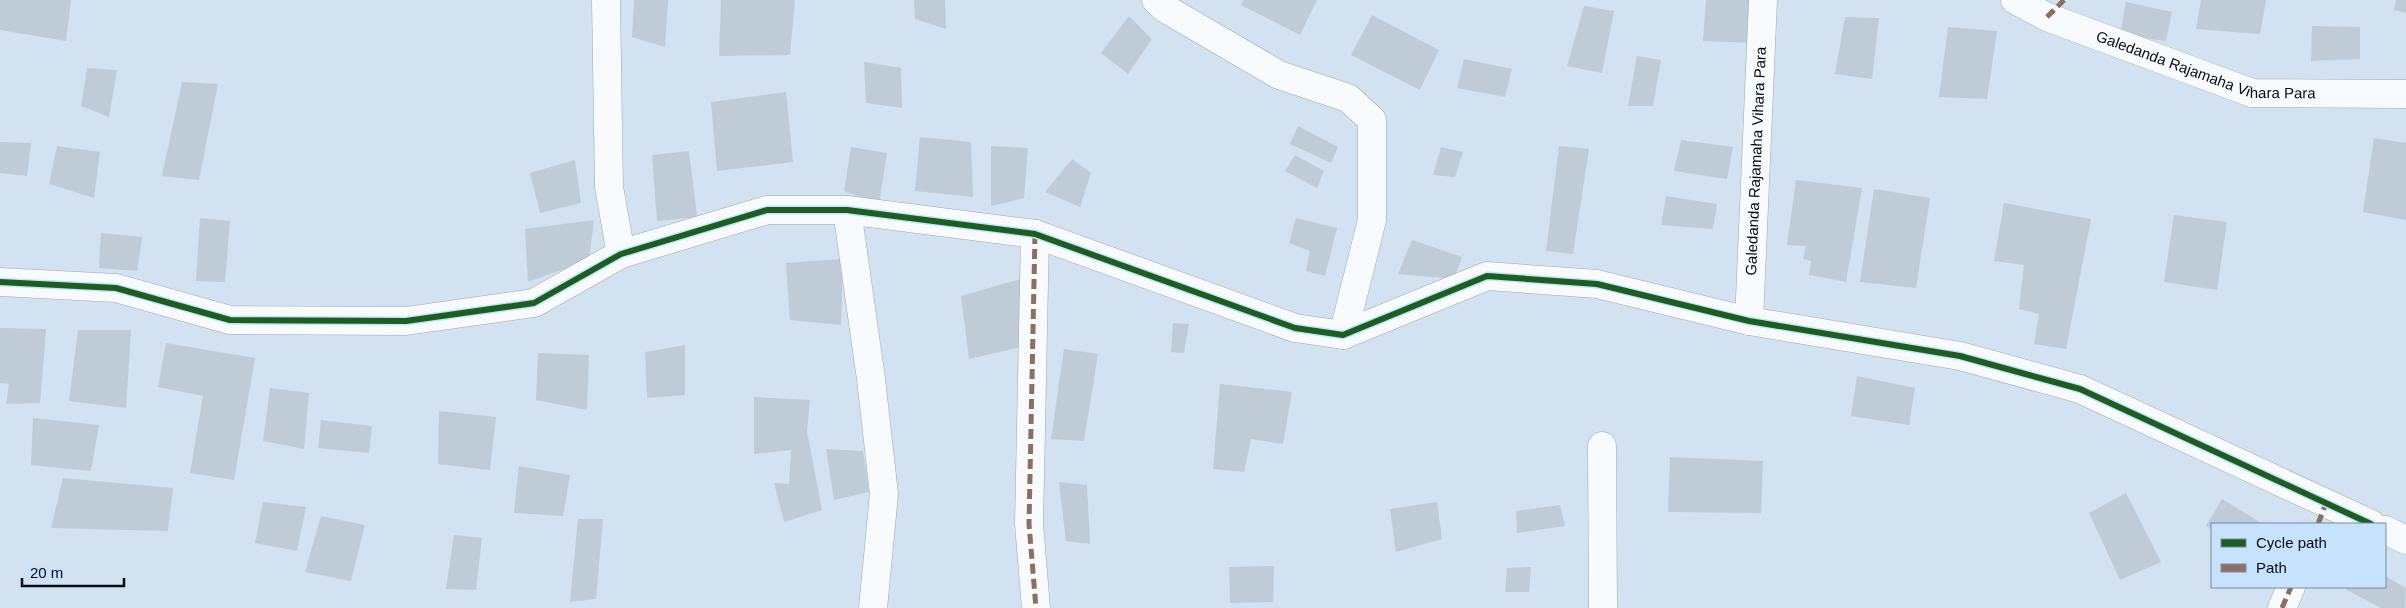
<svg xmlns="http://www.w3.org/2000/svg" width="2406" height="608" font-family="Helvetica,sans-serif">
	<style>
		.building { fill: #bfcbd7 }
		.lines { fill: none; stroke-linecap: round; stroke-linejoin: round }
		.minor-casing { stroke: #9da8b4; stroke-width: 29 }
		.minor { stroke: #f8fbfd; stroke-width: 28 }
		.quiet { stroke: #8d6e63; stroke-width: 5; stroke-dasharray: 10 5; stroke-linecap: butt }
		.cycleway-casing { stroke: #c6e2fd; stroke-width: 9 }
		.cycleway { stroke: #1b5e20; stroke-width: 6 }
		.labels { text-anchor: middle; stroke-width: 4; stroke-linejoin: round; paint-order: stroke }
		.street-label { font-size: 15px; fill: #040c15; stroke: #c6e2fd }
	</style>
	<rect width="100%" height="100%" fill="#d3e2f0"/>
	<g class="building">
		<path d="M 0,0 L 71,0 L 66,41 L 0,30 Z"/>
		<path d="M 634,0 L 668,0 L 665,47 L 632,37 Z"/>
		<path d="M 721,0 L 795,0 L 790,55 L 719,56 Z"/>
		<path d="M 914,0 L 945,0 L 946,29 L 915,19 Z"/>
		<path d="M 1244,0 L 1317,0 L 1300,35 L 1241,5 Z"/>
		<path d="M 1706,0 L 1758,0 L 1755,43 L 1703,41 Z"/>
		<path d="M 2201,0 L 2266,0 L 2260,34 L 2196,29 Z"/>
		<path d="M 2396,0 L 2406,0 L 2406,13 L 2394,10 Z"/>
		<path d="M 2126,2 L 2172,12 L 2166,41 L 2120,35 Z"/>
		<path d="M 1584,6 L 1614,11 L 1602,73 L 1567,66 Z"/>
		<path d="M 1372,15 L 1439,50 L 1420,90 L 1351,55 Z"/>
		<path d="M 1129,16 L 1152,39 L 1128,74 L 1101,53 Z"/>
		<path d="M 1845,17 L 1879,18 L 1872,79 L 1835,74 Z"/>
		<path d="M 2312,26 L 2360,27 L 2360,59 L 2311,61 Z"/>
		<path d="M 1948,27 L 1997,31 L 1987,99 L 1939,97 Z"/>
		<path d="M 1637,56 L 1661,60 L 1653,106 L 1628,106 Z"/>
		<path d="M 1464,59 L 1512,69 L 1505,97 L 1457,88 Z"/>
		<path d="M 864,62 L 901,68 L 902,108 L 866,103 Z"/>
		<path d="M 87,68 L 117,70 L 109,117 L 81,106 Z"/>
		<path d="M 182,82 L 218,84 L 199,180 L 162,176 Z"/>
		<path d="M 786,92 L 793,162 L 717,171 L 711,102 Z"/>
		<path d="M 1298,126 L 1338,147 L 1331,163 L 1290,144 Z"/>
		<path d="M 920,137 L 971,142 L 973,197 L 915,191 Z"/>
		<path d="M 2374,138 L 2406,143 L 2406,220 L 2363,212 Z"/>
		<path d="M 1681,140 L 1733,147 L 1727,179 L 1674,171 Z"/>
		<path d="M 0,142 L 31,143 L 27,176 L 0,173 Z"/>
		<path d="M 57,146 L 100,152 L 94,198 L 49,184 Z"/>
		<path d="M 991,146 L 1028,148 L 1024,198 L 991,206 Z"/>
		<path d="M 1559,146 L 1589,149 L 1573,254 L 1546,251 Z"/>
		<path d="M 851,147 L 887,153 L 879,204 L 844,191 Z"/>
		<path d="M 1441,147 L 1463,152 L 1455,177 L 1433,175 Z"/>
		<path d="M 689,151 L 697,217 L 657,221 L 652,155 Z"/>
		<path d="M 1295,155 L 1324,171 L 1317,188 L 1285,171 Z"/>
		<path d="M 1072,159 L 1091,173 L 1080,207 L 1045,192 Z"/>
		<path d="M 575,160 L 581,203 L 540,213 L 530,173 Z"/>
		<path d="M 1796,180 L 1862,188 L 1846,282 L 1809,275 L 1811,261 L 1803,259 L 1806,246 L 1787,245 Z"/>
		<path d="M 1874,189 L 1930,198 L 1916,288 L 1860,282 Z"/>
		<path d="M 1666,196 L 1717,204 L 1713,229 L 1661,225 Z"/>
		<path d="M 2004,203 L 2091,219 L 2066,349 L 2034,344 L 2039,314 L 2019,309 L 2024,265 L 1994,261 Z"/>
		<path d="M 2174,215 L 2227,222 L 2217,290 L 2164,282 Z"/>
		<path d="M 200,218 L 230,221 L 225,282 L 196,281 Z"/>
		<path d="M 1296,218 L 1337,228 L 1325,276 L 1306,271 L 1310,251 L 1289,243 Z"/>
		<path d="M 594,220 L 589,260 L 528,282 L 525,229 Z"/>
		<path d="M 101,233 L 142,237 L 137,271 L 99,268 Z"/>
		<path d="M 1412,240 L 1462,257 L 1454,279 L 1398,274 Z"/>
		<path d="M 843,259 L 841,325 L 790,320 L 786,263 Z"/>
		<path d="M 1021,279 L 1026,346 L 969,359 L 961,296 Z"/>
		<path d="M 1173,323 L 1189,324 L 1184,353 L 1171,352 Z"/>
		<path d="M 0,328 L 46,329 L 40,403 L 6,404 L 9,384 L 0,383 Z"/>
		<path d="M 78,330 L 131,330 L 126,408 L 69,401 Z"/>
		<path d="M 166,343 L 255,358 L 234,480 L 190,473 L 203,396 L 158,387 Z"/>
		<path d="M 685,345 L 685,395 L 647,398 L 645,352 Z"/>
		<path d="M 1064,349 L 1098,354 L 1084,441 L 1051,439 Z"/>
		<path d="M 538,353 L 589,355 L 587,410 L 536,400 Z"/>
		<path d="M 1857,376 L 1915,388 L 1909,425 L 1851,416 Z"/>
		<path d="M 1220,384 L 1292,392 L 1283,444 L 1251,439 L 1244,472 L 1213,469 Z"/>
		<path d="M 270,388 L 309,393 L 304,449 L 263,441 Z"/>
		<path d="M 754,397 L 810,400 L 807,432 L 822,510 L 784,522 L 774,483 L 789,484 L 791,450 L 754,454 Z"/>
		<path d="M 439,411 L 496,417 L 490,470 L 438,464 Z"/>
		<path d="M 33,418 L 99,425 L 91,471 L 31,465 Z"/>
		<path d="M 321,420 L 372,426 L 369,453 L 318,448 Z"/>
		<path d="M 826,449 L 863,451 L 869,492 L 834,500 Z"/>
		<path d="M 1670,457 L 1763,461 L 1761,513 L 1668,512 Z"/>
		<path d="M 519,466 L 570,475 L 563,516 L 514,513 Z"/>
		<path d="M 63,478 L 173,488 L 168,531 L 51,528 Z"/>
		<path d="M 1059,482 L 1087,485 L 1090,544 L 1066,541 Z"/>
		<path d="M 2126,493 L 2161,562 L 2120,580 L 2089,513 Z"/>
		<path d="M 2222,499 L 2263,524 L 2212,524 L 2212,530 L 2206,526 Z"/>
		<path d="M 263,502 L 306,507 L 297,551 L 255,543 Z"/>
		<path d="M 1437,502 L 1442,539 L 1396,552 L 1390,509 Z"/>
		<path d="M 1560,505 L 1565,526 L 1517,533 L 1516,511 Z"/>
		<path d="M 321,516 L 365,525 L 351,581 L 305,572 Z"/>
		<path d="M 578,519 L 603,519 L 596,599 L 570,602 Z"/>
		<path d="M 454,535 L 482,538 L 476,590 L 446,589 Z"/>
		<path d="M 1274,566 L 1273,602 L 1230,603 L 1229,567 Z"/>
		<path d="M 1531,567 L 1529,592 L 1505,592 L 1507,568 Z"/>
		<path d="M 2385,576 L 2406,588 L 2405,608 L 2381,608 L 2345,589 L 2347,587 L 2385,587 Z"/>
	</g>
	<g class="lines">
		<g class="minor-casing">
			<g id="minor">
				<path d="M 606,0 L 609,187 L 621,254"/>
				<path d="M 1156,0 L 1166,9 L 1279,75 L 1348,98 L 1372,120 L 1372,220 L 1343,335"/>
				<path id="s1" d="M 2015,0 L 2047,17 L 2252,93 L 2406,94"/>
				<path d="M 847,210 L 871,379 L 884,494 L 873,608"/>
				<path d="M 1035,234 L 1029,524 L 1036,608"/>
				<path d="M 0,282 L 116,288 L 230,320 L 406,321 L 534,303 L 621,254 L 767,210 L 847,210 L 1035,234 L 1295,328 L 1343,335 L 1487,276 L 1597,284 L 1749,321 L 1960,356 L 2080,389 L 2371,524"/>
				<path id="s2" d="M 1749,321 L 1763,0"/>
				<path d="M 1602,446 L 1603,608"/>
				<path d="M 2385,530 L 2406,540"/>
				<path d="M 2282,608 L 2291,587"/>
			</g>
		</g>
		<use href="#minor" class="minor"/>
		<g class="quiet">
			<path d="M 2047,17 L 2064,0"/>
			<path d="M 1035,234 L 1029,524 L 1036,608"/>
			<path d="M 2318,524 L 2326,503"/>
			<path d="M 2282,608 L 2291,587"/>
		</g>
		<g class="cycleway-casing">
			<path id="cycleway" d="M 0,282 L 116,288 L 230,320 L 406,321 L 534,303 L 621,254 L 767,210 L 847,210 L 1035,234 L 1295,328 L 1343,335 L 1487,276 L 1597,284 L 1749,321 L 1960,356 L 2080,389 L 2371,524"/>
		</g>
		<use href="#cycleway" class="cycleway"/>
	</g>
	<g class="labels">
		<g class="street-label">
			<text dy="5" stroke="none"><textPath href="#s1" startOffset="204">Galedanda Rajamaha Vihara Para</textPath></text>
			<text dy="5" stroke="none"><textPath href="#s2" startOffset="160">Galedanda Rajamaha Vihara Para</textPath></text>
		</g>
	</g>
	<rect x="2211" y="523" width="175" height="65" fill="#c6e2fd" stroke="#788ca0"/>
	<rect x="2221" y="539" width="25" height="8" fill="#1b5e20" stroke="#788ca0"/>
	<text x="2256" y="548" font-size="15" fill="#040c15">Cycle path</text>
	<rect x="2221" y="564" width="25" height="8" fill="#8d6e63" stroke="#788ca0"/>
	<text x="2256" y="573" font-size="15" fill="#040c15">Path</text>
	<path d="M22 578v8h102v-8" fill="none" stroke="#040c15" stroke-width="2.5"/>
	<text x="30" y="578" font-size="15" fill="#040c15" stroke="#c6e2fd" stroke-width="4" paint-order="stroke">20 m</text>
</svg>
